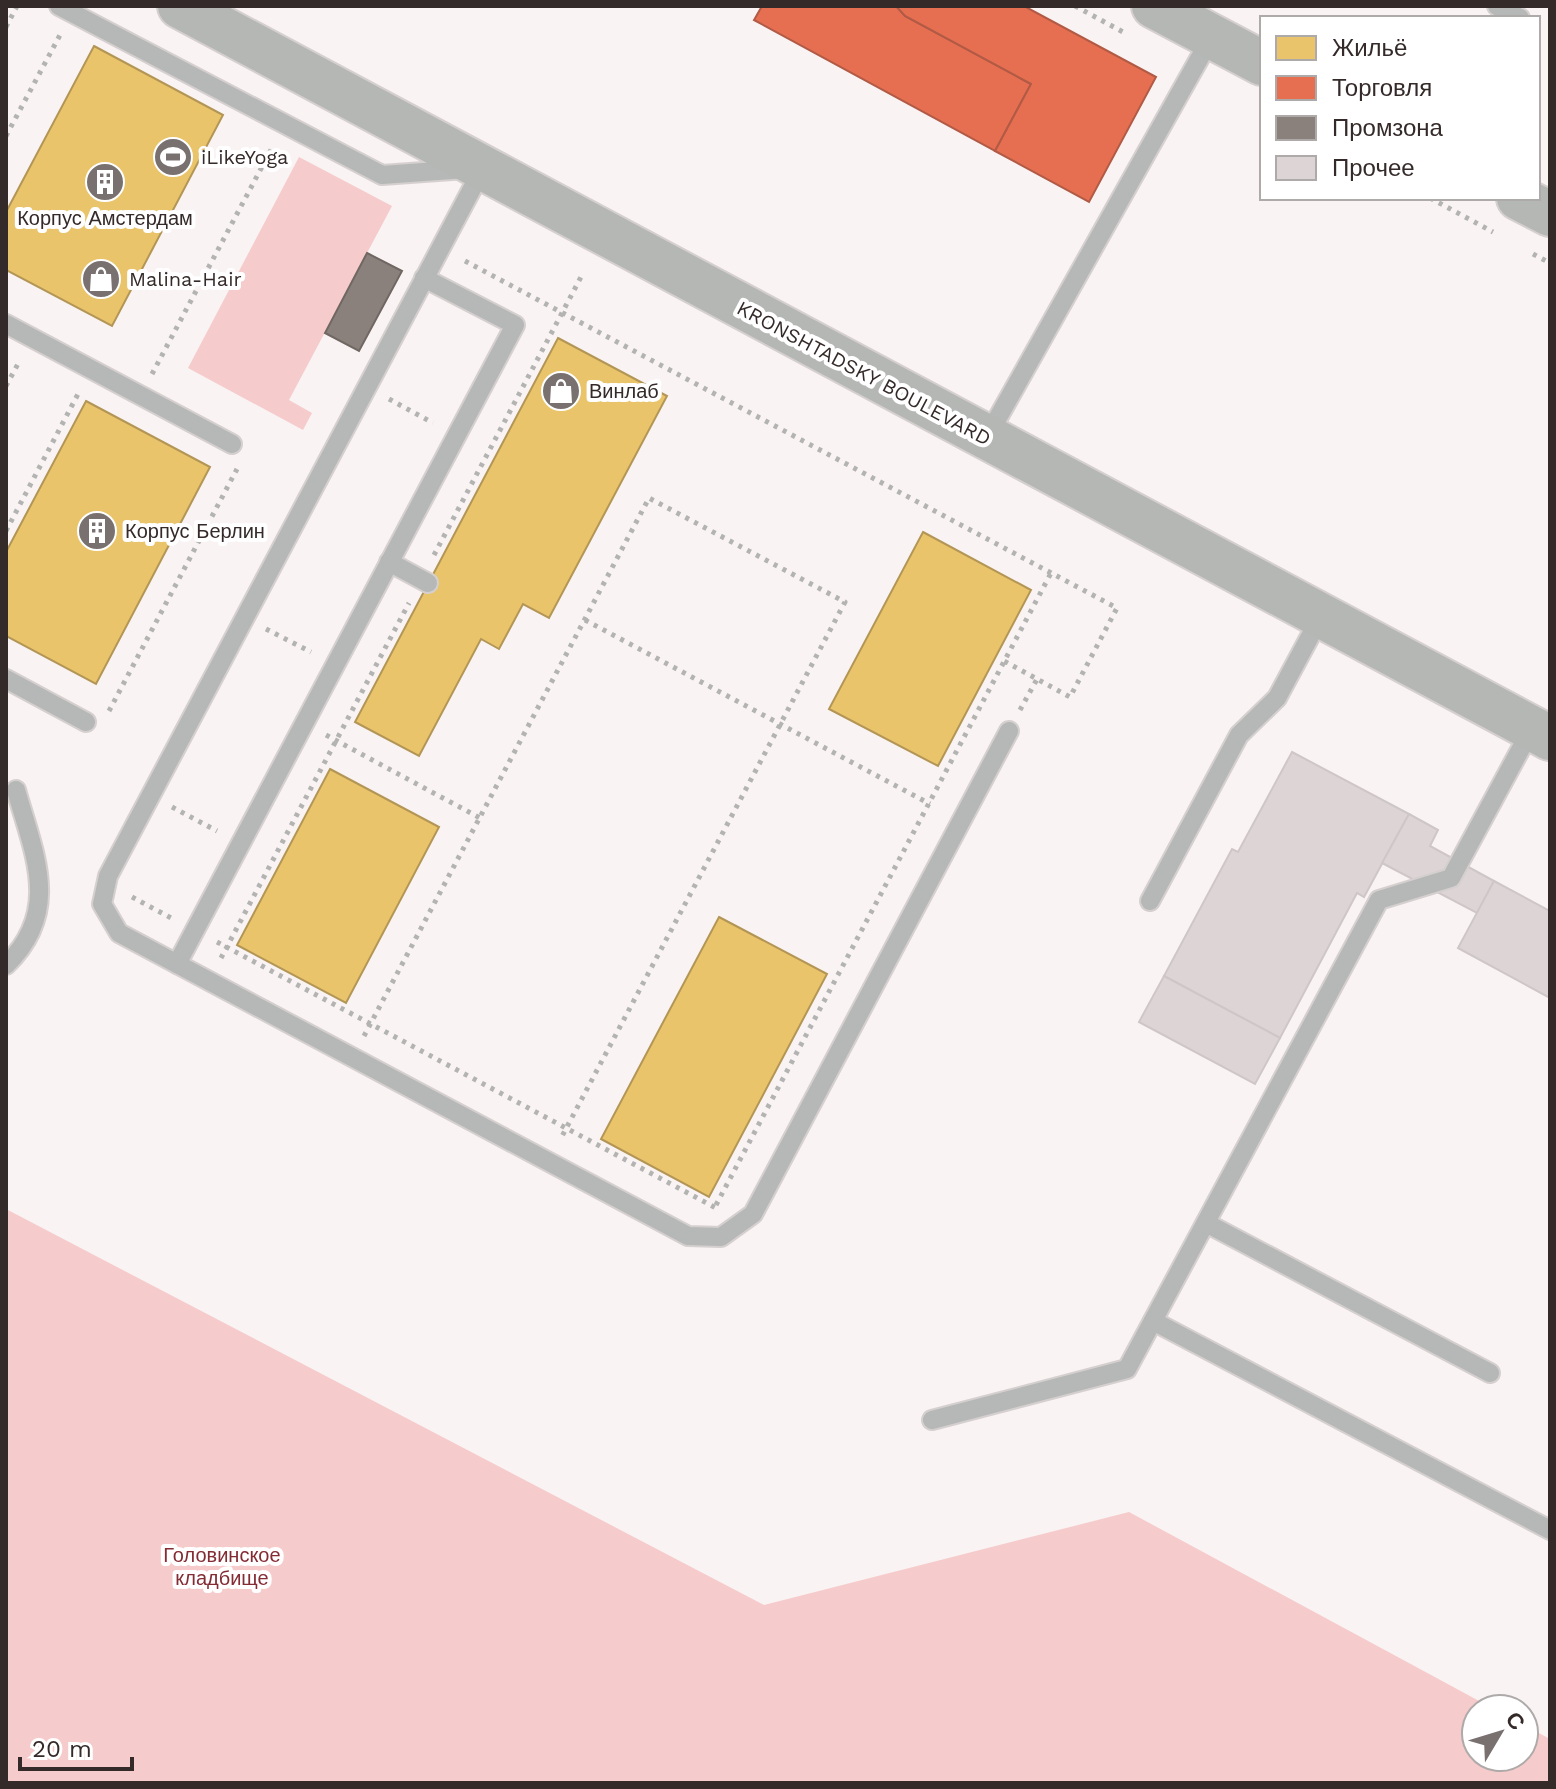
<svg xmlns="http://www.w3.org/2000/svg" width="1556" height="1789" font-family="'Work Sans',sans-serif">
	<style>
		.green { fill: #f6cbcc }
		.homes { fill: #e9c46a; stroke: #b39656; stroke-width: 2 }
		.shops { fill: #e76f51; stroke: #b15a45; stroke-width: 2 }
		.industry { fill: #8a817c; stroke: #706763; stroke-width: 2 }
		.building { fill: #ddd5d5; stroke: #cfc7c7; stroke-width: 2 }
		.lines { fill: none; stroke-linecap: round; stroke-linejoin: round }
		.lane-casing { stroke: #d5d0cf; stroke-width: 22 }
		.secondary-casing { stroke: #d5d0cf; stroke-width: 48 }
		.path { stroke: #b3b3b2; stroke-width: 5; stroke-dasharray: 4 6; stroke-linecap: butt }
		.lane { stroke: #b5b8b6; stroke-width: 18 }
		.secondary { stroke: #b5b7b5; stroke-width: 44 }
		.labels { text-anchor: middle; stroke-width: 8; stroke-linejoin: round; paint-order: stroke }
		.poi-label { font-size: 20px; fill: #342a29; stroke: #fff; text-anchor: start }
		.street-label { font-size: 20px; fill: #342a29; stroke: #fff }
		.park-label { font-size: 20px; fill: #842c34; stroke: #fff }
	</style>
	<rect width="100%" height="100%" fill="#f9f3f3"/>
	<g class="green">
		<path d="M 299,157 L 392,206 L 289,400 L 312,413 L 303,430 L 188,368 Z"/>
		<path d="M 6,1209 L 764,1605 L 1129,1512 L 1494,1709 L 1476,1709 L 1476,1757 L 1524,1757 L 1524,1725 L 1550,1739 L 1550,1783 L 6,1783 Z"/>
	</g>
	<g class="homes">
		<path d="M 94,46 L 223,115 L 112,326 L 6,270 L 6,212 Z"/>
		<path d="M 558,338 L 667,396 L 549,618 L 523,604 L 499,649 L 481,639 L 419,756 L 355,722 Z"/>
		<path d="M 86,401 L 210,467 L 96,684 L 6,636 L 6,552 Z"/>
		<path d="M 923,532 L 1031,590 L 938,766 L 829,709 Z"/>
		<path d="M 330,769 L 439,827 L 346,1003 L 237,945 Z"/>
		<path d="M 719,917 L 827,974 L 709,1197 L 601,1139 Z"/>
	</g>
	<g class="shops">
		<path d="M 762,6 L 896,6 L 905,16 L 1031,84 L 995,151 L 754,20 Z"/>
		<path d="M 896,6 L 1024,6 L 1156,77 L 1089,202 L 995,151 L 1031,84 L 905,16 Z"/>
	</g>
	<path class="industry" d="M 367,253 L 402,271 L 359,351 L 325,333 Z"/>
	<g class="building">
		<path d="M 1292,752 L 1409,814 L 1364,897 L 1357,893 L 1280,1038 L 1164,976 L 1232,849 L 1238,852 Z"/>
		<path d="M 1409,814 L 1438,830 L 1430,846 L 1494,881 L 1477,913 L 1382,863 Z"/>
		<path d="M 1494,881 L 1550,911 L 1550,998 L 1458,948 Z"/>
		<path d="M 1164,976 L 1280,1038 L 1255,1084 L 1139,1022 Z"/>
	</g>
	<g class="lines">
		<g class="lane-casing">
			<g id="lane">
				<path d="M 59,6 L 382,175 L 466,169"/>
				<path d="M 1497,6 L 1520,18"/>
				<path d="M 483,168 L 108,876 L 102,904 L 119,933 L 688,1236 L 721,1237 L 753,1214 L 1009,731"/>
				<path d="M 6,324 L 232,444"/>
				<path d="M 986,439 L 1212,36"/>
				<path d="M 389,562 L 428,583"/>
				<path d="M 6,679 L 86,722"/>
				<path d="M 1150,901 L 1239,735 L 1277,698 L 1321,616"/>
				<path d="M 177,964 L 515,325 L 424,278"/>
				<path d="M 6,965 C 62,911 34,854 16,790"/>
				<path d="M 1206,1223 L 1490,1373"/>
				<path d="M 1153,1321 L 1550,1530"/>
				<path d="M 932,1420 L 1127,1369 L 1379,900 L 1451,878 L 1532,728"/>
			</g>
		</g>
		<g class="secondary-casing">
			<g id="secondary">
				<path d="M 180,6 L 1550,738"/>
				<path d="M 1154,6 L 1262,63"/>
				<path d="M 1519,198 L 1550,214"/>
			</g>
		</g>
		<g class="path">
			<path d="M 1075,6 L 1123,32"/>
			<path d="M 6,27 L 17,6"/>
			<path d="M 6,136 L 60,35"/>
			<path d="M 1430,198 L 1493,232"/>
			<path d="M 1533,254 L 1550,263"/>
			<path d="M 465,261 L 1117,608 L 1070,697 L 1004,661"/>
			<path d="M 152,374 L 273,146"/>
			<path d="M 6,386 L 19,362"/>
			<path d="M 389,399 L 433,423"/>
			<path d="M 6,531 L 78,394"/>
			<path d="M 434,555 L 581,277"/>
			<path d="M 585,620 L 930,804"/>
			<path d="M 266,629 L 311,652"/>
			<path d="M 1020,710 L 1037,679"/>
			<path d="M 109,711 L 237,469"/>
			<path d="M 326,735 L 480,818"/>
			<path d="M 172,807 L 217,831"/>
			<path d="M 132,897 L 173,919"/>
			<path d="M 217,942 L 716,1208"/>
			<path d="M 221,958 L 409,603"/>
			<path d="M 364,1036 L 649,498 L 845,602 L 560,1140"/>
			<path d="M 716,1205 L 1051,573"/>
		</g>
		<use href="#lane" class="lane"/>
		<use href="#secondary" class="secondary"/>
	</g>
	<defs>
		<g id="stadium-disc" transform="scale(2)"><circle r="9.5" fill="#797070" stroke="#fff"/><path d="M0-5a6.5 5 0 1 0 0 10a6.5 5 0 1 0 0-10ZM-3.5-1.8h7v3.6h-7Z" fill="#fff"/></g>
		<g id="building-disc" transform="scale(2)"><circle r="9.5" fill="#797070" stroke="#fff"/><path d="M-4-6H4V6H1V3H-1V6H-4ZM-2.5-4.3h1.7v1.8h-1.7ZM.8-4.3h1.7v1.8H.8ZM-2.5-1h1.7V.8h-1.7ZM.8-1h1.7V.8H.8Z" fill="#fff"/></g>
		<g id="shop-disc" transform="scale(2)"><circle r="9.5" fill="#797070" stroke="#fff"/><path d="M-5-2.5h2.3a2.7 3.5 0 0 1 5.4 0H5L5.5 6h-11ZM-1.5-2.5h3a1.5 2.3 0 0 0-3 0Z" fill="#fff"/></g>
	</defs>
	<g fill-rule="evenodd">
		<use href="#stadium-disc" x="173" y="157"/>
		<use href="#building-disc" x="105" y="182"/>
		<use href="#shop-disc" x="101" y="279"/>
		<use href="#shop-disc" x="561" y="391"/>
		<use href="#building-disc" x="97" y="531"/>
	</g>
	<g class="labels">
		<g class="poi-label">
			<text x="201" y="164">iLikeYoga</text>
			<text x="105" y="225" text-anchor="middle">Корпус Амстердам</text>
			<text x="129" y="286">Malina-Hair</text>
			<text x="589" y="398">Винлаб</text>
			<text x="125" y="538">Корпус Берлин</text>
		</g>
		<g class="street-label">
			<text transform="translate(864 373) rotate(28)" y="7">KRONSHTADSKY BOULEVARD</text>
		</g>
		<g class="park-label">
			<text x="222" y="1562">Головинское<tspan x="222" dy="23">кладбище</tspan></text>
		</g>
	</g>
	<rect width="1556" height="1789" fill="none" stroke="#342a29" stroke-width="16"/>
	<rect x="1260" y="16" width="280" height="184" fill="#ffffff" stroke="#aeaaa9" stroke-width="2"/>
	<rect x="1276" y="36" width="40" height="24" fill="#e9c46a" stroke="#aeaaa9" stroke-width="2"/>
	<text x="1332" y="56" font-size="24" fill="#342a29">Жильё</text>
	<rect x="1276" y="76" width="40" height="24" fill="#e76f51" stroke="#aeaaa9" stroke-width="2"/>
	<text x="1332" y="96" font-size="24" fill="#342a29">Торговля</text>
	<rect x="1276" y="116" width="40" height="24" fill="#8a817c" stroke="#aeaaa9" stroke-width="2"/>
	<text x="1332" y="136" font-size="24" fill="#342a29">Промзона</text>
	<rect x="1276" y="156" width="40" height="24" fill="#ddd5d5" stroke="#aeaaa9" stroke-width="2"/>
	<text x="1332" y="176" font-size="24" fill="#342a29">Прочее</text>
	<g transform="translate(1500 1733) rotate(52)"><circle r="38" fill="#ffffff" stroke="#aeaaa9" stroke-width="2"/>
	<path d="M0-6L14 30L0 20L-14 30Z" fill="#797070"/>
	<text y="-12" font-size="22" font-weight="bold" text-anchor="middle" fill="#342a29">С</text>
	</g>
	<path d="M20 1757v12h112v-12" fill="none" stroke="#342a29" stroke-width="4"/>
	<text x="32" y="1757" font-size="24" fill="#342a29" stroke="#ffffff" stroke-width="6" paint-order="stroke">20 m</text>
</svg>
